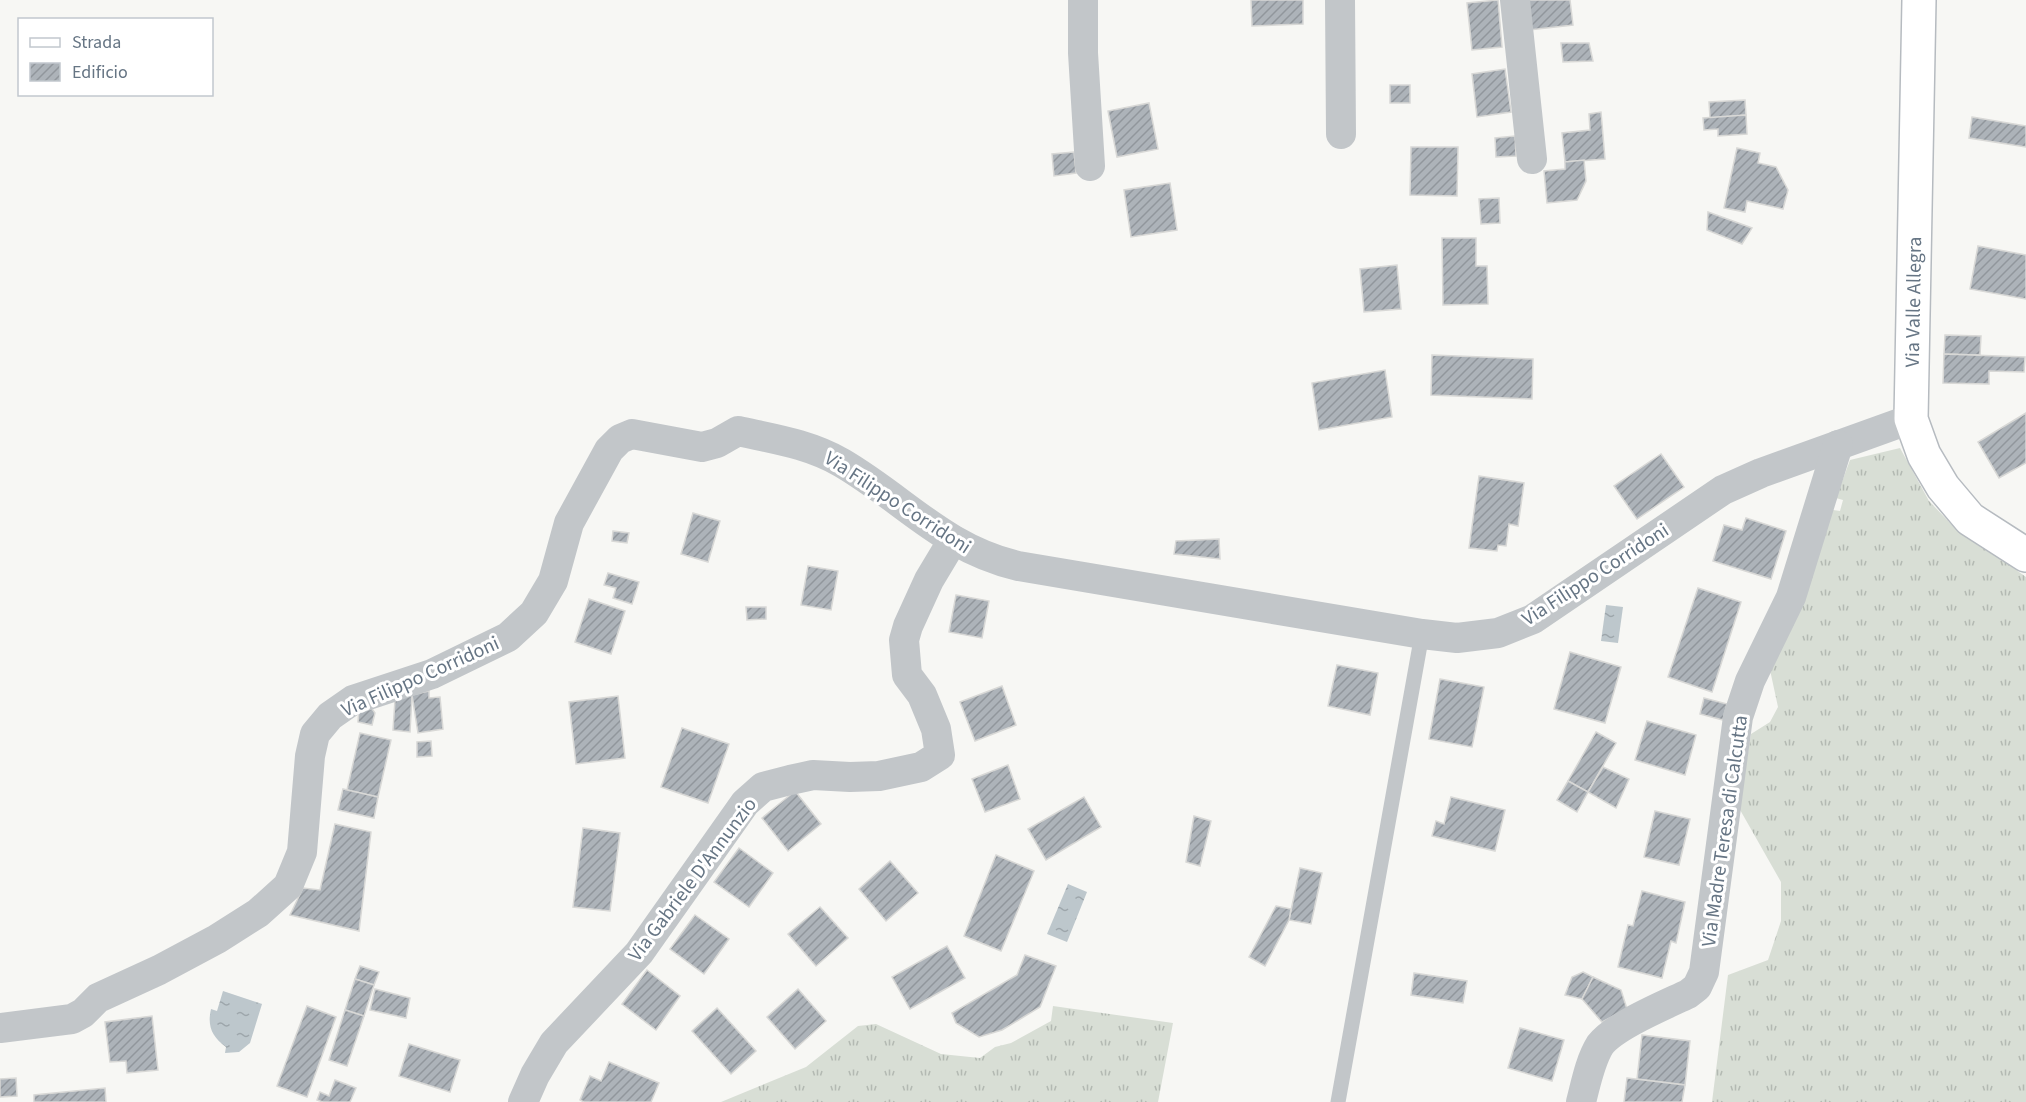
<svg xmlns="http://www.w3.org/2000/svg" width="2026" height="1102" font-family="'Source Sans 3',sans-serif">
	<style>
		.grass { fill: url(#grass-tufts) }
		.water { fill: url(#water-ripples) }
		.building { fill: url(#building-hatch); stroke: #d8d8d6; stroke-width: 1.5 }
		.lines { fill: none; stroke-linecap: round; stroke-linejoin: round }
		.secondary-casing { stroke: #b6bbc0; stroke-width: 36 }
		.service { stroke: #c2c6c9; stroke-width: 15 }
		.minor { stroke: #c2c6c9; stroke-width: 30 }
		.secondary { stroke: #fff; stroke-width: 33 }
		.labels { text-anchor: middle; stroke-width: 6; stroke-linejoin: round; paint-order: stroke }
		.street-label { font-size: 20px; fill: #667584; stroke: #fff }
	</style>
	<defs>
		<pattern id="grass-tufts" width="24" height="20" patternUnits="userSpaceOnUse" patternTransform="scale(1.5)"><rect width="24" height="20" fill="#d8ded5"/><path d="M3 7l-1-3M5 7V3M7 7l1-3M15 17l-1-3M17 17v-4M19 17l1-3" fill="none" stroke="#b3b9b2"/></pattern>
		<pattern id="water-ripples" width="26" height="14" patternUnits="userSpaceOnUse" patternTransform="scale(1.5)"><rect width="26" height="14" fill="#bdc7cc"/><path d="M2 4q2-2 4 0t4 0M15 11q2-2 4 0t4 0" fill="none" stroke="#9da6ab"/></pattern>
		<pattern id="building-hatch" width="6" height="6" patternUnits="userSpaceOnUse" patternTransform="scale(1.5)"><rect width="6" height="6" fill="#adb3b9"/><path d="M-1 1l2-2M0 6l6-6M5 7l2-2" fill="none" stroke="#91969c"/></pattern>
	</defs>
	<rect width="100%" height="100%" fill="#f7f7f4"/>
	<g class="grass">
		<path d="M 1900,448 L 1929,501 L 1951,524 L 2026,577 L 2026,1102 L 1712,1102 L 1728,975 L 1768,960 L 1781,921 L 1781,882 L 1739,808 L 1751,734 L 1770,722 L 1778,707 L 1770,670 L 1833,510 L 1840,511 L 1843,500 L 1836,498 L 1850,460 Z"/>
		<path d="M 1053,1006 L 1173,1023 L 1158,1102 L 721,1102 L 806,1067 L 858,1026 L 876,1024 L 941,1054 L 980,1058 L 995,1047 L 1011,1043 L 1051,1021 Z"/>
	</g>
	<g class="water">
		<path d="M 1606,605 L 1623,607 L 1618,643 L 1601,641 Z"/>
		<path d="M 1068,884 L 1087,892 L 1067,942 L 1047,934 Z"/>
		<path d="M 223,991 L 262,1004 L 250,1043 L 239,1052 L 225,1053 L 226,1047 C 212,1037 207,1026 211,1009 L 217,1011 Z"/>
	</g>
	<g class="building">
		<path d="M 1251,0 L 1303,0 L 1303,24 L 1252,26 Z"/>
		<path d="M 1498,0 L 1502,47 L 1472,50 L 1467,3 Z"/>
		<path d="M 1525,0 L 1570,0 L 1573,25 L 1529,30 Z"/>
		<path d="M 1561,43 L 1589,43 L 1593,61 L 1563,62 Z"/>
		<path d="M 1505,69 L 1511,112 L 1477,117 L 1472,74 Z"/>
		<rect x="1390" y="85" width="20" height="18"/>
		<path d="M 1745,100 L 1746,115 L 1710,118 L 1709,102 Z"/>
		<path d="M 1149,103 L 1158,149 L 1117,157 L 1108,111 Z"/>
		<path d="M 1601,112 L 1605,159 L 1565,162 L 1562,133 L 1590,130 L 1589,114 Z"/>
		<path d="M 1746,115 L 1747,134 L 1718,136 L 1718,129 L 1704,130 L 1703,118 Z"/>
		<path d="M 1972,117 L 2026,126 L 2026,147 L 1969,138 Z"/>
		<path d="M 1515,136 L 1516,156 L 1496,157 L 1495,138 Z"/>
		<path d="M 1411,147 L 1458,147 L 1457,196 L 1410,195 Z"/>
		<path d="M 1737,148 L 1760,153 L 1758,163 L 1776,167 L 1788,190 L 1783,209 L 1747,201 L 1745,212 L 1724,208 Z"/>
		<path d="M 1074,152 L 1076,173 L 1054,176 L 1052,154 Z"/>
		<path d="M 1584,160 L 1586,181 L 1577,200 L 1547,203 L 1544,171 L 1565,169 L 1565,162 Z"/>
		<path d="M 1170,183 L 1177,230 L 1131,237 L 1124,190 Z"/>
		<path d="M 1499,198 L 1500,223 L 1481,224 L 1479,199 Z"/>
		<path d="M 1708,212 L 1752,228 L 1742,244 L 1707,230 Z"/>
		<path d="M 1442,238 L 1476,238 L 1476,266 L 1487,266 L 1488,304 L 1443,305 Z"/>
		<path d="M 1978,246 L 2026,255 L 2026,299 L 1970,289 Z"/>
		<path d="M 1397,265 L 1401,309 L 1364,312 L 1360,269 Z"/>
		<path d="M 1945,335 L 1981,336 L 1980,355 L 1944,354 Z"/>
		<path d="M 1944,354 L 2025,357 L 2024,372 L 1989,371 L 1989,384 L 1943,383 Z"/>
		<path d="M 1432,355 L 1533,359 L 1532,399 L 1431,395 Z"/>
		<path d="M 1385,370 L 1392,417 L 1319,430 L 1312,383 Z"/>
		<path d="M 2026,413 L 2026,463 L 1999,478 L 1978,442 Z"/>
		<path d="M 1661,454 L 1684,487 L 1637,519 L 1614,486 Z"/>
		<path d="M 1479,476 L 1524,483 L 1518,526 L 1509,524 L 1506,546 L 1498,545 L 1497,551 L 1469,548 Z"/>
		<path d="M 693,513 L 720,521 L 708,562 L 681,554 Z"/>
		<path d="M 1746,518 L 1786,531 L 1771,579 L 1713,561 L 1724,525 L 1742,530 Z"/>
		<path d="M 613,531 L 629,533 L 627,543 L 612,541 Z"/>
		<path d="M 1219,539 L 1220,559 L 1174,554 L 1176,541 Z"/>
		<path d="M 808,566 L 838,571 L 831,610 L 801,605 Z"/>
		<path d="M 608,573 L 639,582 L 632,604 L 613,598 L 616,588 L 604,585 Z"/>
		<path d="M 1698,588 L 1741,602 L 1712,692 L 1668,677 Z"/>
		<path d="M 956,595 L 989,601 L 982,638 L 949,632 Z"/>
		<path d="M 589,599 L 625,611 L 611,654 L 575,642 Z"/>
		<path d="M 746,607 L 766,607 L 766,619 L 747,620 Z"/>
		<path d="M 1570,652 L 1621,667 L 1605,723 L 1554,709 Z"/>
		<path d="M 1337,665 L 1378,673 L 1370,715 L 1328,706 Z"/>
		<path d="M 1440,679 L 1484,687 L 1472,747 L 1429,739 Z"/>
		<path d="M 1002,686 L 1016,725 L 975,741 L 960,702 Z"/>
		<path d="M 429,691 L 429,698 L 440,697 L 443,729 L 418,733 L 412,695 Z"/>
		<path d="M 412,695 L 410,732 L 393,730 L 395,700 Z"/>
		<path d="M 618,696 L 625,758 L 576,764 L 569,702 Z"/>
		<path d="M 1704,698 L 1727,704 L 1723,720 L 1700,714 Z"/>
		<path d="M 370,706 L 375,713 L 372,725 L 358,722 L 359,709 Z"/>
		<path d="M 1647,721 L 1696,735 L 1685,775 L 1635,760 Z"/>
		<path d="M 682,728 L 729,744 L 708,803 L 661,787 Z"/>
		<path d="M 1596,732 L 1616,743 L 1588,792 L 1568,781 Z"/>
		<path d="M 360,733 L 391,740 L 378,797 L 347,790 Z"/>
		<path d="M 431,741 L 432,756 L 417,757 L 417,742 Z"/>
		<path d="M 1008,765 L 1020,799 L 985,812 L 972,779 Z"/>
		<path d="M 1603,767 L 1629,779 L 1616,808 L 1588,792 Z"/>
		<path d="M 1568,781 L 1588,792 L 1577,812 L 1557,800 Z"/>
		<path d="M 343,789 L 378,797 L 374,818 L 338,810 Z"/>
		<path d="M 795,791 L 821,824 L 788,851 L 762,818 Z"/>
		<path d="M 1084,797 L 1101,827 L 1046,860 L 1028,829 Z"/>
		<path d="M 1451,797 L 1505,810 L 1495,851 L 1432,836 L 1436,821 L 1444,824 Z"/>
		<path d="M 1655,811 L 1690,819 L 1679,865 L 1644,857 Z"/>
		<path d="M 1194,816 L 1211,821 L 1200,866 L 1186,862 Z"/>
		<path d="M 335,824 L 371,832 L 359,931 L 290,915 L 303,888 L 320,890 Z"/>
		<path d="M 583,828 L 620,833 L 610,911 L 573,907 Z"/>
		<path d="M 739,848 L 773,873 L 749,907 L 714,882 Z"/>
		<path d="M 996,855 L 1034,871 L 1001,951 L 964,936 Z"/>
		<path d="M 890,861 L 918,893 L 886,921 L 859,889 Z"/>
		<path d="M 1300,868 L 1322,873 L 1311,924 L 1289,920 Z"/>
		<path d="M 1642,891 L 1685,902 L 1676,943 L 1671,941 L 1662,978 L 1618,967 L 1628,925 L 1633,926 Z"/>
		<path d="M 1276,906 L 1291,909 L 1289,920 L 1265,966 L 1249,957 Z"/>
		<path d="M 820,907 L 848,938 L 816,966 L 788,934 Z"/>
		<path d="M 695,915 L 729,939 L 704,974 L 670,949 Z"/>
		<path d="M 947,946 L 965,978 L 910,1009 L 892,977 Z"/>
		<path d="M 1025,955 L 1056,966 L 1040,1007 L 1002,1030 L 979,1037 L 956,1023 L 952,1013 L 1017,975 Z"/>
		<path d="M 360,966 L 379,972 L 374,985 L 355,979 Z"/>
		<path d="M 647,970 L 680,996 L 656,1030 L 622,1004 Z"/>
		<path d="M 1583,972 L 1593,977 L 1582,999 L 1565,995 L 1572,977 Z"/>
		<path d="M 1414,973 L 1467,981 L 1463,1003 L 1411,995 Z"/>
		<path d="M 1593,977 L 1621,990 L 1627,1009 L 1602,1022 L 1582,999 Z"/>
		<path d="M 355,979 L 374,985 L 364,1016 L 345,1010 Z"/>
		<path d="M 375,989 L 410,998 L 406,1018 L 370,1010 Z"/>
		<path d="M 798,989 L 826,1021 L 795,1049 L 767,1017 Z"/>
		<path d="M 307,1006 L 336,1017 L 307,1097 L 277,1086 Z"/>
		<path d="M 717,1008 L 756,1051 L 731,1074 L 692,1031 Z"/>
		<path d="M 345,1010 L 364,1016 L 347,1066 L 329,1060 Z"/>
		<path d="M 152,1016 L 158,1070 L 127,1073 L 126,1061 L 110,1062 L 105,1022 Z"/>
		<path d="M 1520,1028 L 1564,1040 L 1552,1081 L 1508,1068 Z"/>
		<path d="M 1642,1035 L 1690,1041 L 1685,1085 L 1637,1079 Z"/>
		<path d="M 409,1044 L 460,1060 L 450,1092 L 399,1076 Z"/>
		<path d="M 609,1062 L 659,1083 L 651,1102 L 584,1102 L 580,1100 L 590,1076 L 601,1081 Z"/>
		<path d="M 16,1078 L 17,1096 L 0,1097 L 0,1079 Z"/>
		<path d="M 1627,1078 L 1685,1085 L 1682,1102 L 1624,1102 Z"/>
		<path d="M 335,1080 L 356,1088 L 350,1102 L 323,1102 L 317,1100 L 320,1092 L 329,1096 Z"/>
		<path d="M 105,1088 L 106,1102 L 34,1102 L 34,1095 Z"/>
	</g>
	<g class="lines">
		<g class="secondary-casing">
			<path id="secondary" d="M 1919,0 L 1911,419 L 1924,455 L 1943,487 L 1970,519 L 2026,555"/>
		</g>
		<path class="service" d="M 1338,1102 L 1422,634"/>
		<g class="minor">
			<path d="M 1083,0 L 1083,53 L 1090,166"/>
			<path d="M 1340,0 L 1341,134"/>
			<path d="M 1515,0 L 1532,159"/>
			<path d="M 0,1028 L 72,1019 L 83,1013 L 98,998 L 159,970 L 217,939 L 258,913 L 288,886 L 302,852 L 310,756 L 315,734 L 330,716 L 353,700 L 432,674 L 508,637 L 534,613 L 553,581 L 569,523 L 609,450 L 620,439 L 632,434 L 702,447 L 717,443 L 738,431 C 774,439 809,444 842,463 C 905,500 943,548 1018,566 L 1422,634 L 1457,638 L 1498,633 L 1533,619 L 1723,490 L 1761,473 L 1911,419"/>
			<path d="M 523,1102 L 535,1075 L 554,1043 L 639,953 L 745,803 L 763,787 L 790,780 L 813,775 L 850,777 L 879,776 L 921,767 L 940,755 L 936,729 L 922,695 L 907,675 L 904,640 L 908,626 L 929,580 L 953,540"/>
			<path d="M 1581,1102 C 1586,1083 1590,1061 1600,1045 C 1614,1026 1665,1005 1688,994 L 1697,987 L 1704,972 L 1738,717 L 1750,681 L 1791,597 L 1838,445"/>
		</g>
		<use href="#secondary" class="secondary"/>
	</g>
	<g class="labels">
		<g class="street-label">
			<text transform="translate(1913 302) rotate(-89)" y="7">Via Valle Allegra</text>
			<text transform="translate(898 502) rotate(33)" y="7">Via Filippo Corridoni</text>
			<text transform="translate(1595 574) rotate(-33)" y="7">Via Filippo Corridoni</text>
			<text transform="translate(420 676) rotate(-24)" y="7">Via Filippo Corridoni</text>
			<text transform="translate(1724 831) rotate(-82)" y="7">Via Madre Teresa di Calcutta</text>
			<text transform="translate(692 879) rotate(-53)" y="7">Via Gabriele D'Annunzio</text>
		</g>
	</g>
	<rect x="18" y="18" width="195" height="78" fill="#ffffff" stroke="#c2c8ce" stroke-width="1.5"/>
	<rect x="30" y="38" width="30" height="9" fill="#ffffff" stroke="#c2c8ce" stroke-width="1.5"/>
	<text x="72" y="48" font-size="18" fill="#667584">Strada</text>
	<rect x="30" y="63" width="30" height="18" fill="url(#building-hatch)" stroke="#c2c8ce" stroke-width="1.5"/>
	<text x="72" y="78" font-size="18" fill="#667584">Edificio</text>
</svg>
